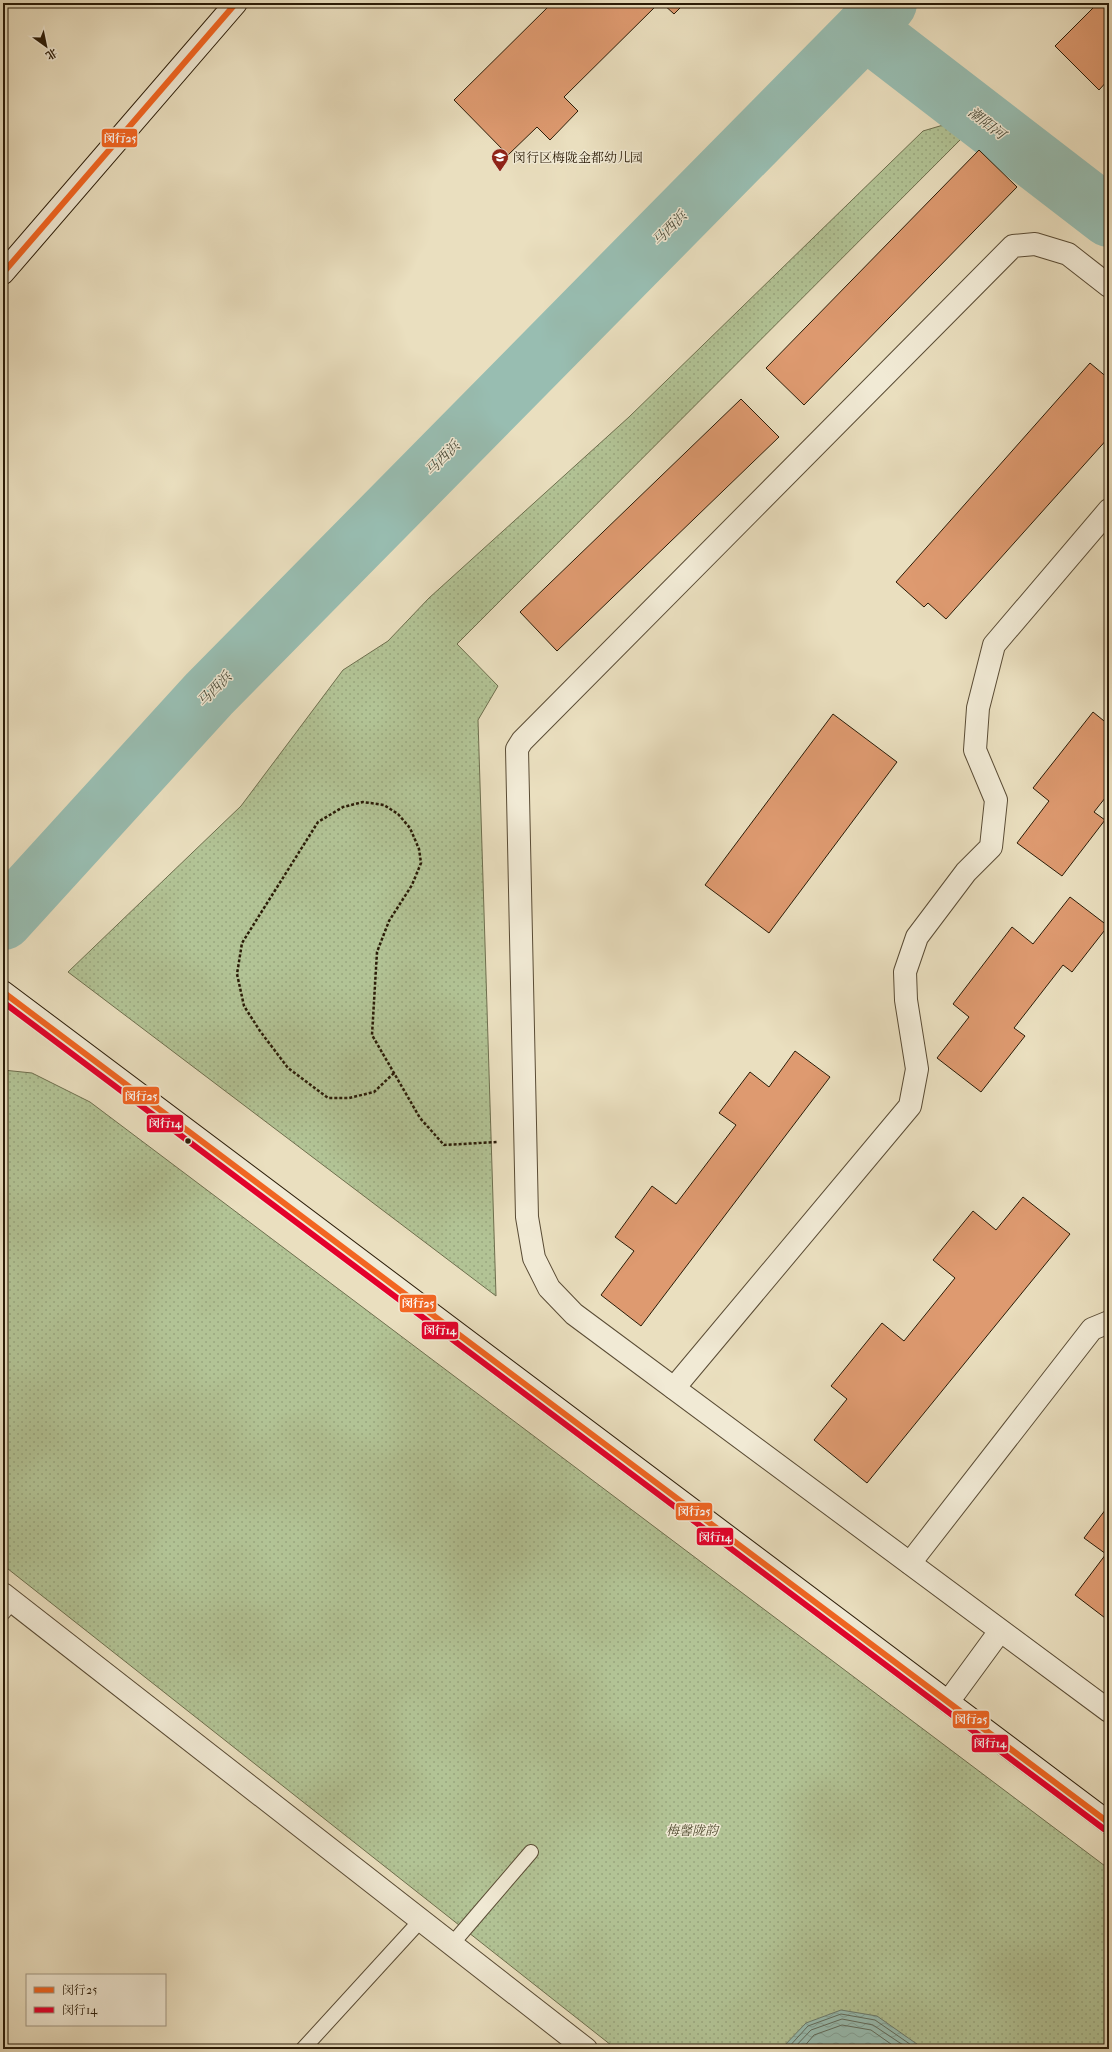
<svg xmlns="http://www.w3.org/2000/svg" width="1112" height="2052" font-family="'IM FELL French Canon','Noto Serif SC',serif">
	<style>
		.park { fill: url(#park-dots); stroke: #6e6f4e }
		.water { fill: url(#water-waves); stroke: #6c7c6d }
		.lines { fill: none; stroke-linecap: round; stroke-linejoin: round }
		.shore { stroke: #616c5c; stroke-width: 1 }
		.river { stroke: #98bdb1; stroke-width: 60 }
		.building { fill: #de9a70; stroke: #2a1b07 }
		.lane-casing { stroke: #5a4c35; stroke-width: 16 }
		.street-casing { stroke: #5a4c35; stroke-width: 24 }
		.secondary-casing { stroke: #2a1b07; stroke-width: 24 }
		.path { stroke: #2a1b07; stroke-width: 2.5; stroke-dasharray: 3 2; stroke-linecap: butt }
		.lane { stroke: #f1ead5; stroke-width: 14 }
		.street { stroke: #f1ead5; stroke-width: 22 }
		.secondary { stroke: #f1ead5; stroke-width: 22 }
		.bus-1-casing { stroke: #f1ead5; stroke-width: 9 }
		.bus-2-casing { stroke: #f1ead5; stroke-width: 9 }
		.bus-1 { stroke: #f26522; stroke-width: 6 }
		.bus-2 { stroke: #e4002b; stroke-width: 6 }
		.bus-dot { fill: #2a1b07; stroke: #f1ead5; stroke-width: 1.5 }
		.labels { text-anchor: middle; stroke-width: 3; stroke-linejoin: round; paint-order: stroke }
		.poi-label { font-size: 13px; fill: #2a1b07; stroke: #f1ead5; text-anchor: start }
		.park-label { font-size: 13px; font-style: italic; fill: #534d32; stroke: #f1ead5 }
		.water-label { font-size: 14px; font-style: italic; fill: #4b4c3a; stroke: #f1ead5 }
		.line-badge { stroke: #f1ead5; stroke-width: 1.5 }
		.badge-label { font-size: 11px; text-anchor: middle; font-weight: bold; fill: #fff }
	</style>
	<defs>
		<pattern id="park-dots" width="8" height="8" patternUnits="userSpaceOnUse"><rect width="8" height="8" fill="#b2c395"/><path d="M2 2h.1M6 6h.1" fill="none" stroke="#99a77f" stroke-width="1.8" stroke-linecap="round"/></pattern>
		<pattern id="water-waves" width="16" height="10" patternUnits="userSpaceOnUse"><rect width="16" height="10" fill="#98bdb1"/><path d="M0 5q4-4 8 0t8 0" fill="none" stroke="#83a297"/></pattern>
	</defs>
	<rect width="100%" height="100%" fill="#eadfbf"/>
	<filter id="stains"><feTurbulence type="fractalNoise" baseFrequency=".005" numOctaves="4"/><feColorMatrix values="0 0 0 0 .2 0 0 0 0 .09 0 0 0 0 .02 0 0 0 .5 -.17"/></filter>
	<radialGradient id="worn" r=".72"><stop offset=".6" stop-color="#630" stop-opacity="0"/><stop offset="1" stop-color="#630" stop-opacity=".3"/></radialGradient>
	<g class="park">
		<path d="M 950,123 L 974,126 L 457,644 L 498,686 L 478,720 L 496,1296 L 68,972 L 241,806 L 343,670 L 388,641 L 429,598 L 629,417 L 923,131 Z"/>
		<path d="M 3,1070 L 32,1073 L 90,1102 L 1109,1869 L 1109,2049 L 616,2049 L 3,1565 Z"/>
	</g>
	<path class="water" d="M 841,2010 L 877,2016 L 924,2049 L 781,2049 L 806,2023 Z"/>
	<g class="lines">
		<g class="shore">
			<path d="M 787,2049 L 808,2026 L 841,2014 L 875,2020 L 917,2049"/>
			<path d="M 793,2049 L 811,2030 L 842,2019 L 873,2025 L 909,2049"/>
			<path d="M 802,2049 L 814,2035 L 842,2025 L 871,2030 L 898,2049"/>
		</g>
		<g class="river">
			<path d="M 865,29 L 1109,217"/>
			<path d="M 3,920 L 209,694 L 865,29 L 887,3"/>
		</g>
	</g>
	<g class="building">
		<path d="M 552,3 L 659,3 L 564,97 L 578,111 L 550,140 L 537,127 L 508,155 L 454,100 Z"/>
		<path d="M 662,3 L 685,3 L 674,14 Z"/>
		<path d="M 1098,3 L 1109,3 L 1109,79 L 1099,90 L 1055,46 Z"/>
		<path d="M 979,150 L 1017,187 L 804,405 L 766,368 Z"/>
		<path d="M 1090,363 L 1109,379 L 1109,437 L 946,619 L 928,603 L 924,607 L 896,582 Z"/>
		<path d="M 741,399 L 779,437 L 557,651 L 520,612 Z"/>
		<path d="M 1093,712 L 1109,725 L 1109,793 L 1094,812 L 1105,820 L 1062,876 L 1017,843 L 1049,801 L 1033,788 Z"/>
		<path d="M 833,714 L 897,762 L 769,933 L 705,885 Z"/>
		<path d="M 1070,897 L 1108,926 L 1072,972 L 1063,965 L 1014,1028 L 1025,1036 L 981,1092 L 937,1058 L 969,1017 L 953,1004 L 1012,927 L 1033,944 Z"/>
		<path d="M 795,1051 L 830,1077 L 641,1326 L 601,1295 L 634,1251 L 615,1237 L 652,1186 L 676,1204 L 736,1125 L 719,1113 L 750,1072 L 769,1087 Z"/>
		<path d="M 1023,1197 L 1070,1234 L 867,1483 L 814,1440 L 847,1399 L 831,1386 L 882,1323 L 904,1341 L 955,1278 L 933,1260 L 973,1211 L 996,1230 Z"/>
		<path d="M 1109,1505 L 1109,1621 L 1075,1595 L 1106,1554 L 1084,1538 Z"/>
	</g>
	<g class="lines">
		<g class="lane-casing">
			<g id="lane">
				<path d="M 3,1613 L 13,1601"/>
				<path d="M 452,1944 L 531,1852"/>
				<path d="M 303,2049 L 421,1920"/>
			</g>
		</g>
		<g class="street-casing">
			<g id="street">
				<path d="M 1109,286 L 1068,254 L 1035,244 L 1013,246 L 522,741 L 517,749 L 527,1217 L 534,1258 L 549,1288 L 574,1314 L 1109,1711"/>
				<path d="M 674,1388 L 910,1106 L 917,1069 L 906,1000 L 905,972 L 917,937 L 966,872 L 991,847 L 996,800 L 975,750 L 978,708 L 994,645 L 1109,510"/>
				<path d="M 910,1563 L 1092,1329 L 1109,1322"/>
				<path d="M 3,1594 L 586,2049"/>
				<path d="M 948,1702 L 1000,1631"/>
			</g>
		</g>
		<g class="secondary-casing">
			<g id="secondary">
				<path d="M 3,273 L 236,3"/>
				<path d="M 3,992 L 1109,1823"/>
			</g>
		</g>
		<path class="path" d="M 394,1073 L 374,1092 L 349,1098 L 328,1098 L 288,1068 L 260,1031 L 244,1006 L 237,974 L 242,943 L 318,822 L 343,807 L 363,802 L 384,805 L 398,814 L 410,828 L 419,849 L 421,863 L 412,885 L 389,921 L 377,952 L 372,1035 L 420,1118 L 444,1145 L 497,1142"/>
		<use href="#lane" class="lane"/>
		<use href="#street" class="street"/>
		<use href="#secondary" class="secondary"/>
		<g class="bus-1-casing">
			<g id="bus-1">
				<path d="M 3,273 L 236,3"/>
				<path d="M 3,992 L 1109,1823"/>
			</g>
		</g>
		<g class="bus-2-casing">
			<path id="bus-2" d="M 3,1002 L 1104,1829"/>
		</g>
		<use href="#bus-1" class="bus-1"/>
		<use href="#bus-2" class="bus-2"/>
	</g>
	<defs>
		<g id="school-pin" transform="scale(0.9)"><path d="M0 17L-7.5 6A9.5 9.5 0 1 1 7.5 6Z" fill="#8f2418" stroke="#f1ead5"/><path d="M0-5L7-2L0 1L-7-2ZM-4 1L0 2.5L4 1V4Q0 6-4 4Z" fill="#fff"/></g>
	</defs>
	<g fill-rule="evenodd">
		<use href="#school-pin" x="500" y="157"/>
	</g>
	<circle class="bus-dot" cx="188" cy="1141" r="3.5"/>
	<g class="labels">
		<g class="poi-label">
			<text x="513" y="162">闵行区梅陇金都幼儿园</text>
		</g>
		<g class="park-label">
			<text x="692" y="1835">梅馨陇韵</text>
		</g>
		<g class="water-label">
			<text transform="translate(987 123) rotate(38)" y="5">潮阳河</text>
			<text transform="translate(669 228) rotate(-45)" y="5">马西浜</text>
			<text transform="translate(442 458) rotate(-45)" y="5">马西浜</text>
			<text transform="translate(214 689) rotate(-46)" y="5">马西浜</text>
		</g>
	</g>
	<g class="line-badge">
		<rect x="101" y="128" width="37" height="20" rx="4" fill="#f26522"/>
		<rect x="122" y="1086" width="38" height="19" rx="4" fill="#f26522"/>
		<rect x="146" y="1114" width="38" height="19" rx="4" fill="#e4002b"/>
		<rect x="399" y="1294" width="38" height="19" rx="4" fill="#f26522"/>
		<rect x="421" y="1321" width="38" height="19" rx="4" fill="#e4002b"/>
		<rect x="675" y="1502" width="38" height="19" rx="4" fill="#f26522"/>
		<rect x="696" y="1527" width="38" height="19" rx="4" fill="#e4002b"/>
		<rect x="952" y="1710" width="38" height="19" rx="4" fill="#f26522"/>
		<rect x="971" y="1734" width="38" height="19" rx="4" fill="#e4002b"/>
	</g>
	<g class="badge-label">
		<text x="120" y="142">闵行25</text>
		<text x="141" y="1100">闵行25</text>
		<text x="165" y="1127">闵行14</text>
		<text x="418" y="1307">闵行25</text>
		<text x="440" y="1334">闵行14</text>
		<text x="694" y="1515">闵行25</text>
		<text x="715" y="1541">闵行14</text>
		<text x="971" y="1723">闵行25</text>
		<text x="990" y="1747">闵行14</text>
	</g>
	<rect width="1112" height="2052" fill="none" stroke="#eadfbf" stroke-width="16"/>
	<rect x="4" y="4" width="1104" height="2044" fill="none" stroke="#2a1b07" stroke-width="2"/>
	<rect x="8" y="8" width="1096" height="2036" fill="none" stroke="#2a1b07"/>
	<rect x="26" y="1974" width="140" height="52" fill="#f1ead5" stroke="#a19783"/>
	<rect x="34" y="1987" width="20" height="6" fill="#f26522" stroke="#a19783"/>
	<text x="62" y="1994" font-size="12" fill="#2a1b07">闵行25</text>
	<rect x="34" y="2007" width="20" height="6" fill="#e4002b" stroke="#a19783"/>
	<text x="62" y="2014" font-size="12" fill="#2a1b07">闵行14</text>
	<g transform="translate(46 46) rotate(147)" stroke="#f1ead5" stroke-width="3" paint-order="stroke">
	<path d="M0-3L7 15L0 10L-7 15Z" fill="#2a1b07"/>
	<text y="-6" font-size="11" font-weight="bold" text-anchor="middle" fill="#2a1b07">北</text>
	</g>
	<rect width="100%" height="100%" filter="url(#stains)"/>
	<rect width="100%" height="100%" fill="url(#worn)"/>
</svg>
